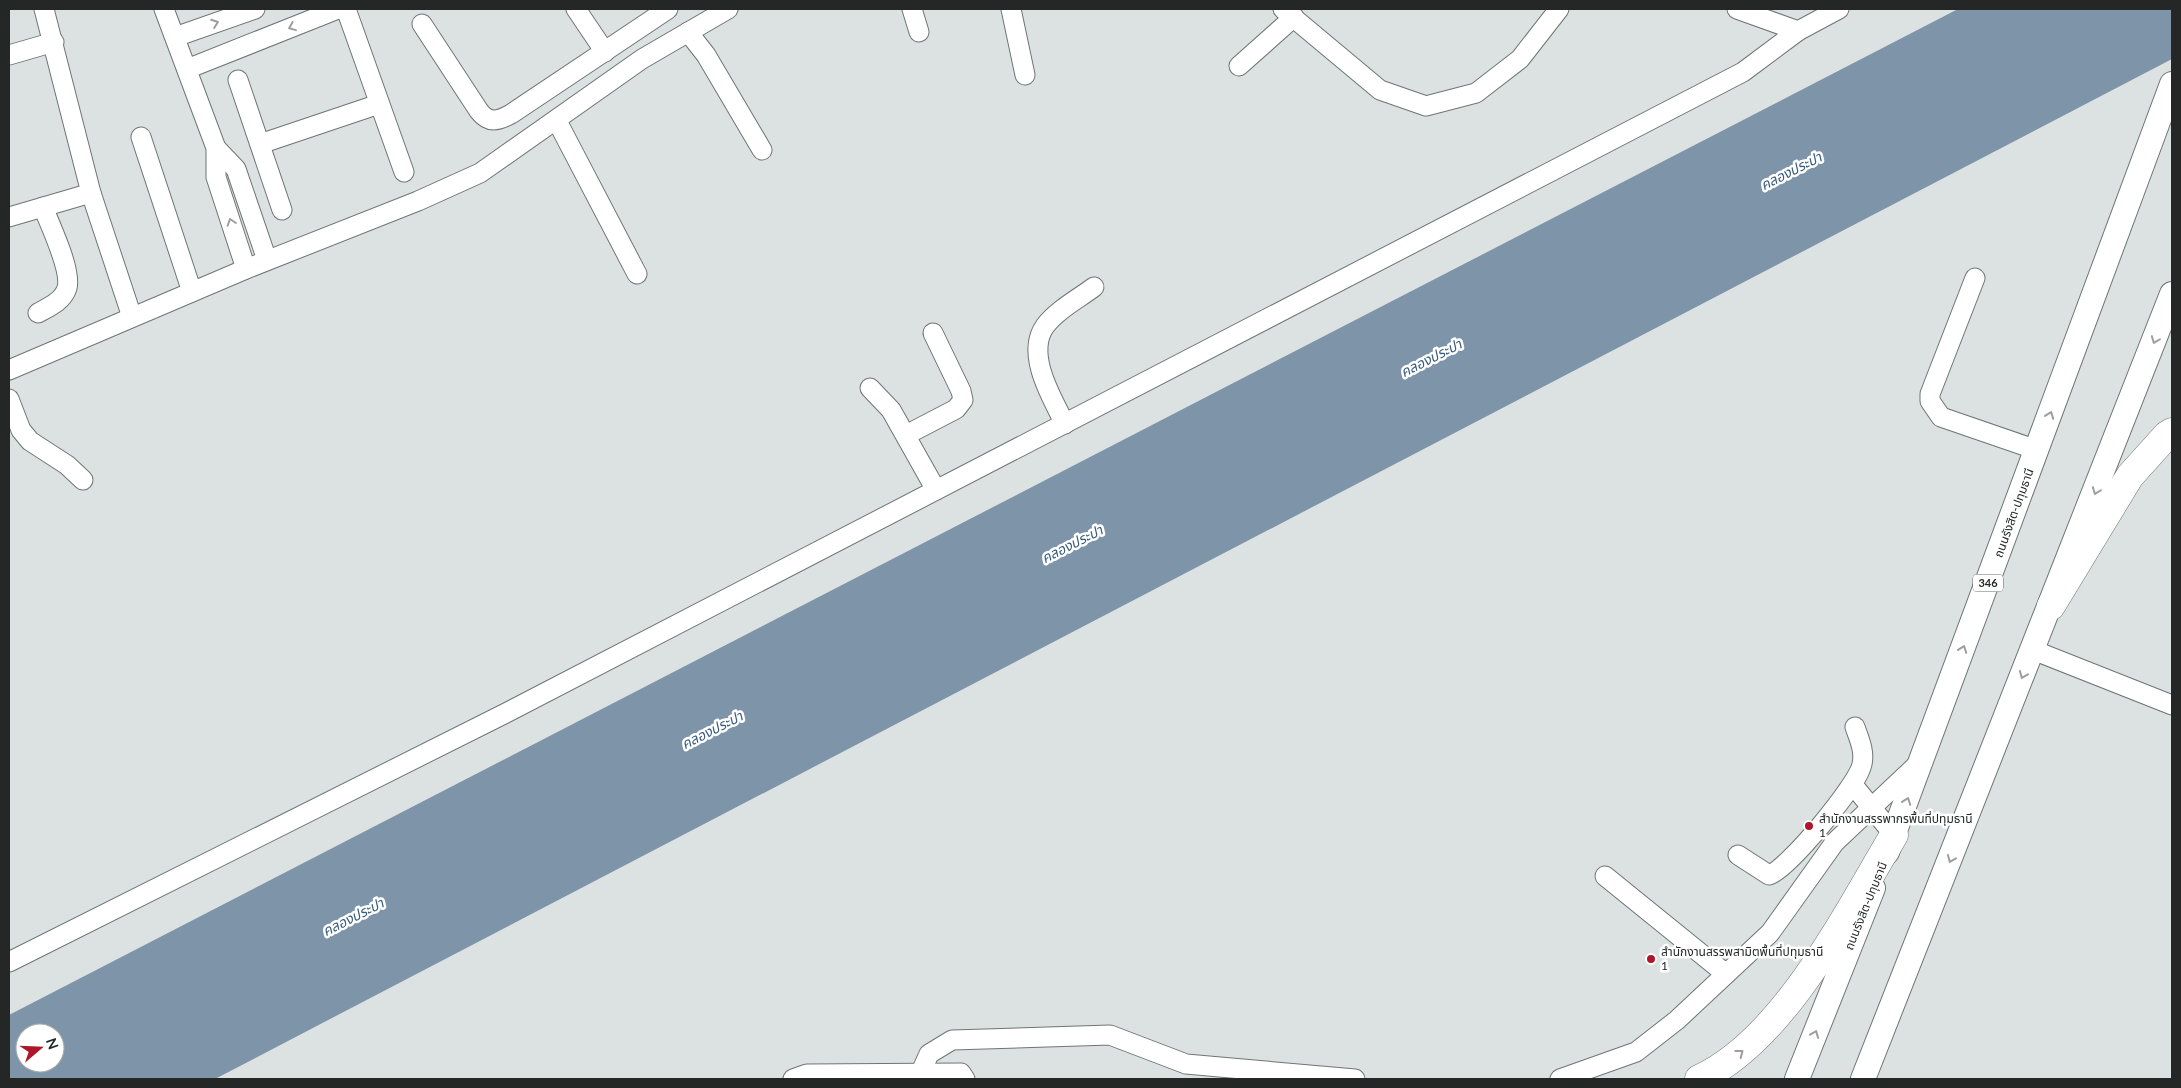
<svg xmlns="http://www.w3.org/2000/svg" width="2181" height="1088" font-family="Lato,'Noto Sans Thai',sans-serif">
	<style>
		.water { fill: #7e94a9; fill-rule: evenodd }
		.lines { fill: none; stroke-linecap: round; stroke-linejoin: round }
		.minor-casing { stroke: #6f7574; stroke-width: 21 }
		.major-casing { stroke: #6f7574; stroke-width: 26 }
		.highway-casing { stroke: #6f7574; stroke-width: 29 }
		.minor { stroke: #fff; stroke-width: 19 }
		.major { stroke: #fff; stroke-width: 24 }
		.highway { stroke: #fff; stroke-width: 28 }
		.oneway { stroke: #9d9e9e }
		.poi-dot { fill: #ac172a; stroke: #fff; stroke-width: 2 }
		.labels { text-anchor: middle; stroke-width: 5; stroke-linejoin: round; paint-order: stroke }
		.shield { fill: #fff; stroke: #666868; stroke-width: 1 }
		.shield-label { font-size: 11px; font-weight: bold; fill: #252727 }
		.street-label { font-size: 12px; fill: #252727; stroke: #fff }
		.poi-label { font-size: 12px; fill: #252727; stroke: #fff; text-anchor: start }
		.water-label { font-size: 14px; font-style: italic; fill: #355b7d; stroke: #fff }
	</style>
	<rect width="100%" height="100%" fill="#dbe2e1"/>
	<path class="water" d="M 1958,9 L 2172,9 L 2172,59 L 215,1079 L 9,1079 L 9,1015 ZM 25,1033 L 55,1033 L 55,1063 L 25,1063 Z"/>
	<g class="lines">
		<g class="minor-casing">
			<g id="minor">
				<path d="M 44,9 L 91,193 L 132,317"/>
				<path d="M 164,9 L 216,148 L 216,177 L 246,269"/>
				<path d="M 346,9 L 404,172"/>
				<path d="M 576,9 L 605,52"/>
				<path d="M 912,9 L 919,32"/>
				<path d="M 1011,9 L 1025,75"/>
				<path d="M 1283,9 L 1380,90 L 1426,106 L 1476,93 L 1520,59 L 1559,9"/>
				<path d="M 1737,9 L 1798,31 L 1839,9"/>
				<path d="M 422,24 L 479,111 C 489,124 498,121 511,114 L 668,9"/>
				<path d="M 688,32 L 706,55 L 762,150"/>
				<path d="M 175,37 L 255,9"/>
				<path d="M 9,55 L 54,42"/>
				<path d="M 1239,66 L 1294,17"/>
				<path d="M 187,69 L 338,9"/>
				<path d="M 238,80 L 282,210"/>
				<path d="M 557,121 L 637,274"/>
				<path d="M 141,137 L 192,292"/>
				<path d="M 260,144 L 379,104"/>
				<path d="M 216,148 L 236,169 L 267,260"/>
				<path d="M 9,217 L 91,193"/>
				<path d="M 1975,278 L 1930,394 L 1930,401 L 1941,417 L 2037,450"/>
				<path d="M 38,313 C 49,307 63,301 67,288 C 72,270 50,225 43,207"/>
				<path d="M 9,370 L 246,269 L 418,201 L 480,173 L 642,59 L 728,9"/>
				<path d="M 870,388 L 891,410 L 936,490"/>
				<path d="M 9,399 L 21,430 L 30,441 L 67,465 L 83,480"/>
				<path d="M 1065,424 C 1052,398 1025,354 1045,326 C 1057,310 1078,299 1094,287"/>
				<path d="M 906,435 L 956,409 L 963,400 L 961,391 L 933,333"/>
				<path d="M 2033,650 L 2172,705"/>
				<path d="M 1853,785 L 1894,835"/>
				<path d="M 1738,855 L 1769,875 C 1786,871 1859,784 1862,764 C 1865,751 1859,739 1855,727"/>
				<path d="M 1605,876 L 1726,974"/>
				<path d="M 9,962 L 504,714 L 1743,72 L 1798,31"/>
				<path d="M 920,1074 L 929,1054 L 952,1040 L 1110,1035 L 1186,1064 L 1355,1079"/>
				<path d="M 793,1079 L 807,1074 L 961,1073 L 965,1079"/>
				<path d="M 1560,1079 L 1636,1052 L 1677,1020 L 1770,933 L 1835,842 L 1920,762"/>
			</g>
		</g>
		<g class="major-casing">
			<g id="major">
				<path d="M 1887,852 L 2172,84"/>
				<path d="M 1797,1079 L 1873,888"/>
				<path d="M 1863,1079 L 2172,294"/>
			</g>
		</g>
		<g class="highway-casing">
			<g id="highway">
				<path d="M 2051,606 L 2130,476 L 2167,435 L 2172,432"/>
				<path d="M 1699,1079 C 1784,1040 1847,913 1894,835"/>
			</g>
		</g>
		<use href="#minor" class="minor"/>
		<use href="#major" class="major"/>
		<use href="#highway" class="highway"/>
	</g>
	<defs><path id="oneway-chevron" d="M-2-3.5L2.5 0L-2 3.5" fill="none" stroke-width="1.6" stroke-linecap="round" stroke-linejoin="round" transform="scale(1.25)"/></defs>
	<g class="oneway">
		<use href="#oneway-chevron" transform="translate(215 23) rotate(-20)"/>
		<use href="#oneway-chevron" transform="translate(292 27) rotate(158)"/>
		<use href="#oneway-chevron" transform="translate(231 222) rotate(-108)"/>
		<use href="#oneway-chevron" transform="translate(2155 340) rotate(111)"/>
		<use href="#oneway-chevron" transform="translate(2050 415) rotate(-70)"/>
		<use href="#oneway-chevron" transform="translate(2096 491) rotate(111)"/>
		<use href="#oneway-chevron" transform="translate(1963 649) rotate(-70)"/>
		<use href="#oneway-chevron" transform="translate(2023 675) rotate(112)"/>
		<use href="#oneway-chevron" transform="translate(1907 801) rotate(-70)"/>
		<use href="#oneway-chevron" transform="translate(1951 859) rotate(112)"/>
		<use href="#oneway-chevron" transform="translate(1815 1034) rotate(-68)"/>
		<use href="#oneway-chevron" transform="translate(1740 1053) rotate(-38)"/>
	</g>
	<g class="poi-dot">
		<circle cx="1809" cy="826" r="5"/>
		<circle cx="1651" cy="959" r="5"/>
	</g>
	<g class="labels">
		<rect class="shield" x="1973" y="574.5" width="30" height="17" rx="4"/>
		<g class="shield-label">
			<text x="1988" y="587">346</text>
		</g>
		<g class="street-label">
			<text transform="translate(2014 513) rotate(-70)" y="4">ถนนรังสิต-ปทุมธานี</text>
			<text transform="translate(1866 906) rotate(-68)" y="4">ถนนรังสิต-ปทุมธานี</text>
		</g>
		<g class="poi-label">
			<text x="1819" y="823">สำนักงานสรรพากรพื้นที่ปทุมธานี<tspan x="1819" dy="14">1</tspan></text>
			<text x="1661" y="956">สำนักงานสรรพสามิตพื้นที่ปทุมธานี<tspan x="1661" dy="14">1</tspan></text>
		</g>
		<g class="water-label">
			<text transform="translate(1791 171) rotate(-27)" y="5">คลองประปา</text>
			<text transform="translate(1431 358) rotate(-27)" y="5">คลองประปา</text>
			<text transform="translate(1072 544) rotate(-27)" y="5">คลองประปา</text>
			<text transform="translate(712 730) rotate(-27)" y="5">คลองประปา</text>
			<text transform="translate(353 917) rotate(-27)" y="5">คลองประปา</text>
		</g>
	</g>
	<rect width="2181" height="1088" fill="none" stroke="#252727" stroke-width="20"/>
	<g transform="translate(40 1048) rotate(71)"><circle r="24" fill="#ffffff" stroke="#a8a9a9"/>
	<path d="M0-4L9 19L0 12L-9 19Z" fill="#ac172a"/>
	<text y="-8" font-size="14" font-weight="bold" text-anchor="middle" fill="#252727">N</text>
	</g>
</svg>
